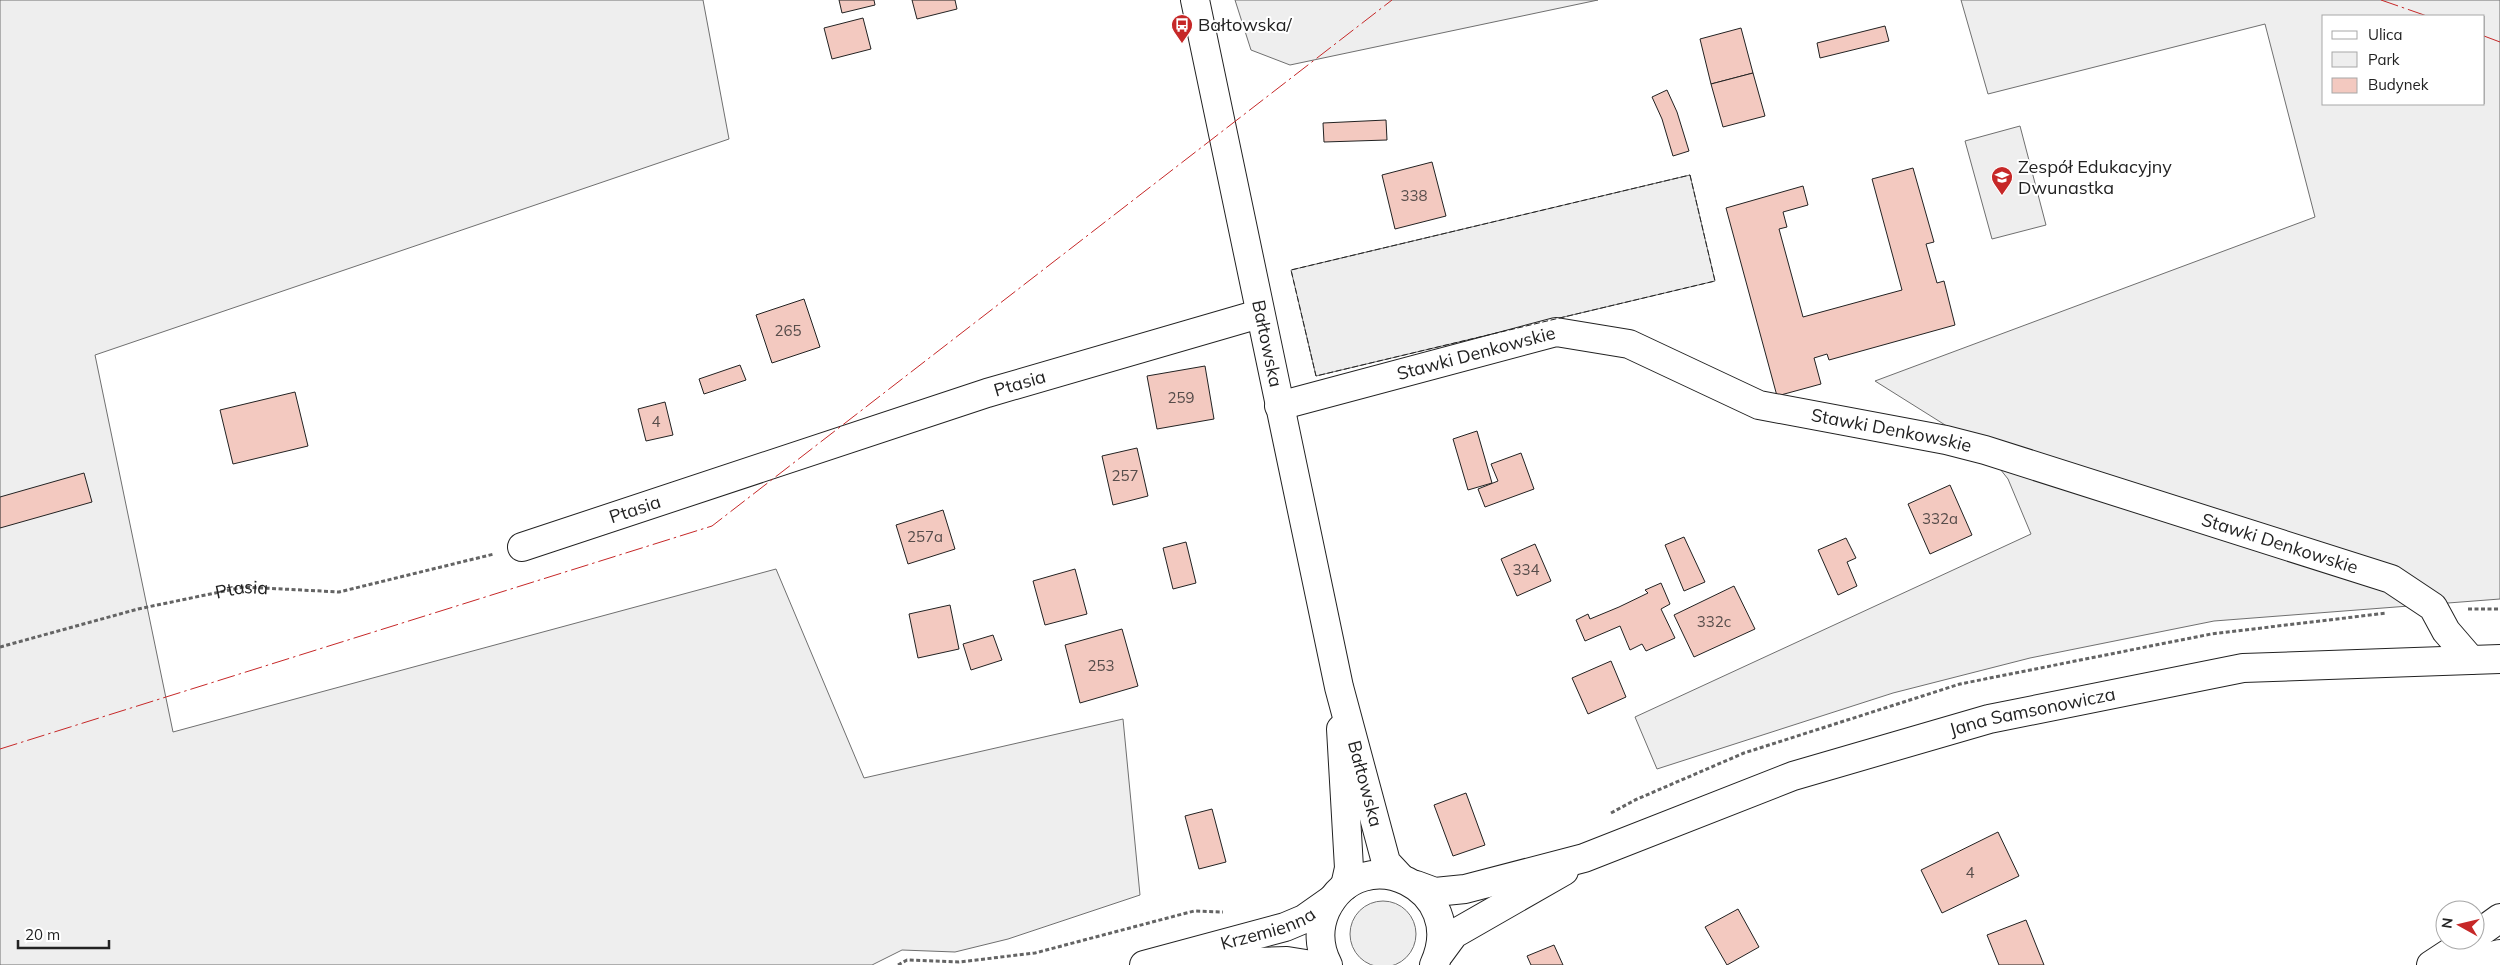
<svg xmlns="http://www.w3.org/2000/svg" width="2500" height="965" font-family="Mulish,sans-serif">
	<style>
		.green { fill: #eee; stroke: #6f6f6f; fill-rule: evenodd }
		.building { fill: #f3c9c0; stroke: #222 }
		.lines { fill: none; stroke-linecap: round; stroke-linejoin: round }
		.street-casing { stroke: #222; stroke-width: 30 }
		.secondary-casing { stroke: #222; stroke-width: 30 }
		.path { stroke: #646464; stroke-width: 3; stroke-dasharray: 4 2.5; stroke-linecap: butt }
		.street { stroke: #fff; stroke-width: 28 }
		.secondary { stroke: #fff; stroke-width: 28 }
		.fence { stroke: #222; stroke-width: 1; stroke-dasharray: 6 2.5; stroke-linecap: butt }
		.power { stroke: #c62828; stroke-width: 1; stroke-dasharray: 18 4 2.5 4; stroke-linecap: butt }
		.labels { text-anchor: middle; stroke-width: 4; stroke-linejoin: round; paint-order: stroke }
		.number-label { font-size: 15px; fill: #564c4a }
		.poi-label { font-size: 18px; fill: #222; stroke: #fff; text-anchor: start }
		.street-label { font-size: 18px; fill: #222; stroke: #fff }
	</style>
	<rect width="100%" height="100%" fill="#fff"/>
	<g class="green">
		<path d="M 0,0 L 703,0 L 729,139 L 95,355 L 173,732 L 776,569 L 864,778 L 1123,719 L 1140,895 L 1008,939 L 955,952 L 902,950 L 872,965 L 0,965 Z"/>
		<path d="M 1235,0 L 1598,0 L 1290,65 L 1251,50 Z"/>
		<path d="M 1961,0 L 2500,0 L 2500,599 L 2214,621 L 2030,658 L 1893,693 L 1657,769 L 1635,717 L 2031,534 L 2008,479 L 1985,450 L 1875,381 L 2315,217 L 2265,24 L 1988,94 ZM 2324,16 L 2484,16 L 2484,104 L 2324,104 Z"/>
		<path d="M 2020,126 L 2046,225 L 1992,239 L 1965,141 Z"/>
		<path d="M 1690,175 L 1715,281 L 1316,376 L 1291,270 Z"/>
		<circle cx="1383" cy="934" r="33"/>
	</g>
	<g class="building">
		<path d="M 839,0 L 874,0 L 875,5 L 842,13 Z"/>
		<path d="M 912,0 L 955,0 L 957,9 L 917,19 Z"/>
		<path d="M 863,18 L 871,49 L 832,59 L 824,28 Z"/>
		<path d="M 1885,26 L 1889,41 L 1820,58 L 1817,43 Z"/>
		<path d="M 1741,28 L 1753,73 L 1711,84 L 1700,39 Z"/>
		<path d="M 1753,73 L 1765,116 L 1723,127 L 1711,84 Z"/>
		<path d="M 1667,90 L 1677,112 L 1689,151 L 1673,156 L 1662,119 L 1652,97 Z"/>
		<path d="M 1386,120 L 1387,140 L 1324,142 L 1323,123 Z"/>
		<path d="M 1432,162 L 1446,216 L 1395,229 L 1382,175 Z"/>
		<path d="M 1913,168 L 1934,242 L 1926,244 L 1937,283 L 1944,281 L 1955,325 L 1829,360 L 1827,354 L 1814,358 L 1821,384 L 1777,396 L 1726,208 L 1803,186 L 1808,205 L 1783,212 L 1787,227 L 1779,229 L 1803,317 L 1902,290 L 1872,179 Z"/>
		<path d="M 804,299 L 820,347 L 772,363 L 756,315 Z"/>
		<path d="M 740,365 L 746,380 L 704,394 L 699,379 Z"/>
		<path d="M 1205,366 L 1214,419 L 1157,429 L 1147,376 Z"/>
		<path d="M 295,392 L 308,446 L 233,464 L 220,410 Z"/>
		<path d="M 665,402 L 673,435 L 646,441 L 638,409 Z"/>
		<path d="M 1477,431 L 1492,483 L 1468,490 L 1453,439 Z"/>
		<path d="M 1137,448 L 1148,496 L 1113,505 L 1102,456 Z"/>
		<path d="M 1521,453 L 1534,489 L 1485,507 L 1478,489 L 1498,481 L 1491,464 Z"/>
		<path d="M 84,473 L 92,502 L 0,528 L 0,497 Z"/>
		<path d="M 1950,485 L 1972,535 L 1930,554 L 1908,504 Z"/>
		<path d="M 943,510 L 955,549 L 908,564 L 896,525 Z"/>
		<path d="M 1684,537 L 1705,582 L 1684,591 L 1665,545 Z"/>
		<path d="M 1846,538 L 1856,558 L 1847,562 L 1857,586 L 1838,595 L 1818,550 Z"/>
		<path d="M 1186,542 L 1196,583 L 1173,589 L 1163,548 Z"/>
		<path d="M 1535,544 L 1551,581 L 1517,596 L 1501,559 Z"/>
		<path d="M 1075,569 L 1087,614 L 1045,625 L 1033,581 Z"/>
		<path d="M 1661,583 L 1670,604 L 1661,609 L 1675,638 L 1646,651 L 1642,644 L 1630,650 L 1620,626 L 1585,641 L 1576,620 L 1588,614 L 1590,619 L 1619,607 L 1648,593 L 1645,590 Z"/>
		<path d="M 1734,586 L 1755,629 L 1694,657 L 1674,615 Z"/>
		<path d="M 950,605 L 959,649 L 918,658 L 909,614 Z"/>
		<path d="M 1122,629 L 1138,686 L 1080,703 L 1065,645 Z"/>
		<path d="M 993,635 L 1002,660 L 971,670 L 963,644 Z"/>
		<path d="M 1611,661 L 1626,697 L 1588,714 L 1572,678 Z"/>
		<path d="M 1466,793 L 1485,845 L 1453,856 L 1434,805 Z"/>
		<path d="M 1212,809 L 1226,862 L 1199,869 L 1185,816 Z"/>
		<path d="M 1998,832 L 2019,876 L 1942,913 L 1921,870 Z"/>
		<path d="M 1738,909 L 1759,947 L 1727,965 L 1705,927 Z"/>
		<path d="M 2026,920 L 2044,965 L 1999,965 L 1987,935 Z"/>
		<path d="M 1554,945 L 1563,965 L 1531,965 L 1527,956 Z"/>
	</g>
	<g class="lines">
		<g class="street-casing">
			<g id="street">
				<path id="s2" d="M 1279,406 L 1556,332 L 1629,344 L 1759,405 L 1946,440 L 1985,450 L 2391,579 L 2433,607 L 2446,631 L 2471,660"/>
				<path id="s3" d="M 522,547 L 987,393 L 1259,314"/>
				<path d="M 2475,936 L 2500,918"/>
				<path d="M 2431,965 L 2469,940"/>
				<path d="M 2453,965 L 2500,954"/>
			</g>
		</g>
		<g class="secondary-casing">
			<g id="secondary">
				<path id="s4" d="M 1195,0 L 1339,687 L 1386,862 L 1400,877"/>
				<path d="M 1341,729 L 1349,868 L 1345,886"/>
				<path id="s5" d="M 1416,885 L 1435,892 L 1465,889 L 1584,858 L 1793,776 L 1989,719 L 2243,668 L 2500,659"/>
				<path d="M 1440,953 L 1454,934 L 1564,871"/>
				<path d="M 1189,960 L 1228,963 L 1287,961 L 1312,965"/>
				<path id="s6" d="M 1144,965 L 1285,927 L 1304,919 L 1331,900"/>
				<path d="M 1328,965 C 1319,948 1318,928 1326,910 C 1362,837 1470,888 1434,965"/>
			</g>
		</g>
		<g class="path">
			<path d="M 2468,609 L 2500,609"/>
			<path id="s1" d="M 0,647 L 138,609 L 244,587 L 339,592 L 494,554"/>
			<path d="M 1611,813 L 1635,800 L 1744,753 L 1960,684 L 2211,634 L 2387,613"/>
			<path d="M 898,965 L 907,960 L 959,962 L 1035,953 L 1194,911 L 1223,912"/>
		</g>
		<use href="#street" class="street"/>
		<use href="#secondary" class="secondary"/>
		<path class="fence" d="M 1690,175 L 1715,281 L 1316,376 L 1291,270 Z"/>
		<g class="power">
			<path d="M 2381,0 L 2427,16"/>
			<path d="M 2484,36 L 2500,42"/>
			<path d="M 0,749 L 712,526 L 1392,0"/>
		</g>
	</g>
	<defs>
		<g id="bus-pin" transform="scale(1.125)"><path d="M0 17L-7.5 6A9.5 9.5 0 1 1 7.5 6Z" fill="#c62828" stroke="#fff"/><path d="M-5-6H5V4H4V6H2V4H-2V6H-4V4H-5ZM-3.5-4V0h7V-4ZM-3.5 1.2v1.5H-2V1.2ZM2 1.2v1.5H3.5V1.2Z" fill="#fff"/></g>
		<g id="school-pin" transform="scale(1.125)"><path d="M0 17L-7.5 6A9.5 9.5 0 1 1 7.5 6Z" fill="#c62828" stroke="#fff"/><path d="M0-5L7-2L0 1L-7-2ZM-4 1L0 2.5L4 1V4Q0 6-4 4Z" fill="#fff"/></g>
	</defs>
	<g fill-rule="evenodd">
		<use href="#bus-pin" x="1182" y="25"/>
		<use href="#school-pin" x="2002" y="177"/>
	</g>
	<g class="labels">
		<g class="number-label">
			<text x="1414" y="201">338</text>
			<text x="788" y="336">265</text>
			<text x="1181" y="403">259</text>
			<text x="656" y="427">4</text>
			<text x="1125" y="481">257</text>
			<text x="1940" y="524">332a</text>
			<text x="925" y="542">257a</text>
			<text x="1526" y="575">334</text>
			<text x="1714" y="627">332c</text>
			<text x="1101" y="671">253</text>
			<text x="1970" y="878">4</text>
		</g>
		<g class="poi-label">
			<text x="1198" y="31">Bałtowska/</text>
			<text x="2018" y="173">Zespół Edukacyjny<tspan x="2018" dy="21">Dwunastka</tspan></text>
		</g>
		<g class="street-label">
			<text dy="6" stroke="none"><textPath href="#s4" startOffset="351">Bałtowska</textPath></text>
			<text dy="6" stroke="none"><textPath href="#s2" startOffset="204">Stawki Denkowskie</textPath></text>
			<text dy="6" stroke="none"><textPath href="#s3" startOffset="524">Ptasia</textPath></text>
			<text dy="6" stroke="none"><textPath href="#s2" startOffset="639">Stawki Denkowskie</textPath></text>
			<text dy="6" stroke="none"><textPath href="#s3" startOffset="119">Ptasia</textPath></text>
			<text dy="6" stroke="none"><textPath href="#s2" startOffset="1044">Stawki Denkowskie</textPath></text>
			<text dy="6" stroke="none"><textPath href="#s1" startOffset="249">Ptasia</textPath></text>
			<text dy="6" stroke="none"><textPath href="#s5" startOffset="646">Jana Samsonowicza</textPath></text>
			<text dy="6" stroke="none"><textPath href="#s4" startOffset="802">Bałtowska</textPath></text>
			<text dy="6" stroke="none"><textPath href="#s6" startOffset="129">Krzemienna</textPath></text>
		</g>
	</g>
	<rect x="2322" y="15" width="162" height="90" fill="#ffffff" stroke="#a7a7a7"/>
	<rect x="2332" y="31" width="25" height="8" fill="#ffffff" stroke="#a7a7a7"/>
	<text x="2368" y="40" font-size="15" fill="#222222">Ulica</text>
	<rect x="2332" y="52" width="25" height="15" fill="#eeeeee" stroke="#a7a7a7"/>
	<text x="2368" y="65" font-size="15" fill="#222222">Park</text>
	<rect x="2332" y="78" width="25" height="15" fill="#f3c9c0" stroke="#a7a7a7"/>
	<text x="2368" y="90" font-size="15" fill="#222222">Budynek</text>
	<g transform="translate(2460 925) rotate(278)"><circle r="24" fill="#ffffff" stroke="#a7a7a7"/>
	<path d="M0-4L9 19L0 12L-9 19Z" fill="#c62828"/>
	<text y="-8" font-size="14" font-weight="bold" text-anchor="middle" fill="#222222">N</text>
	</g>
	<path d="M18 940v8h91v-8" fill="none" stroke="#222222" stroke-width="2.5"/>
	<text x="25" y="940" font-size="15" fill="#222222" stroke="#ffffff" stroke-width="4" paint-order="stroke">20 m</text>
</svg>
